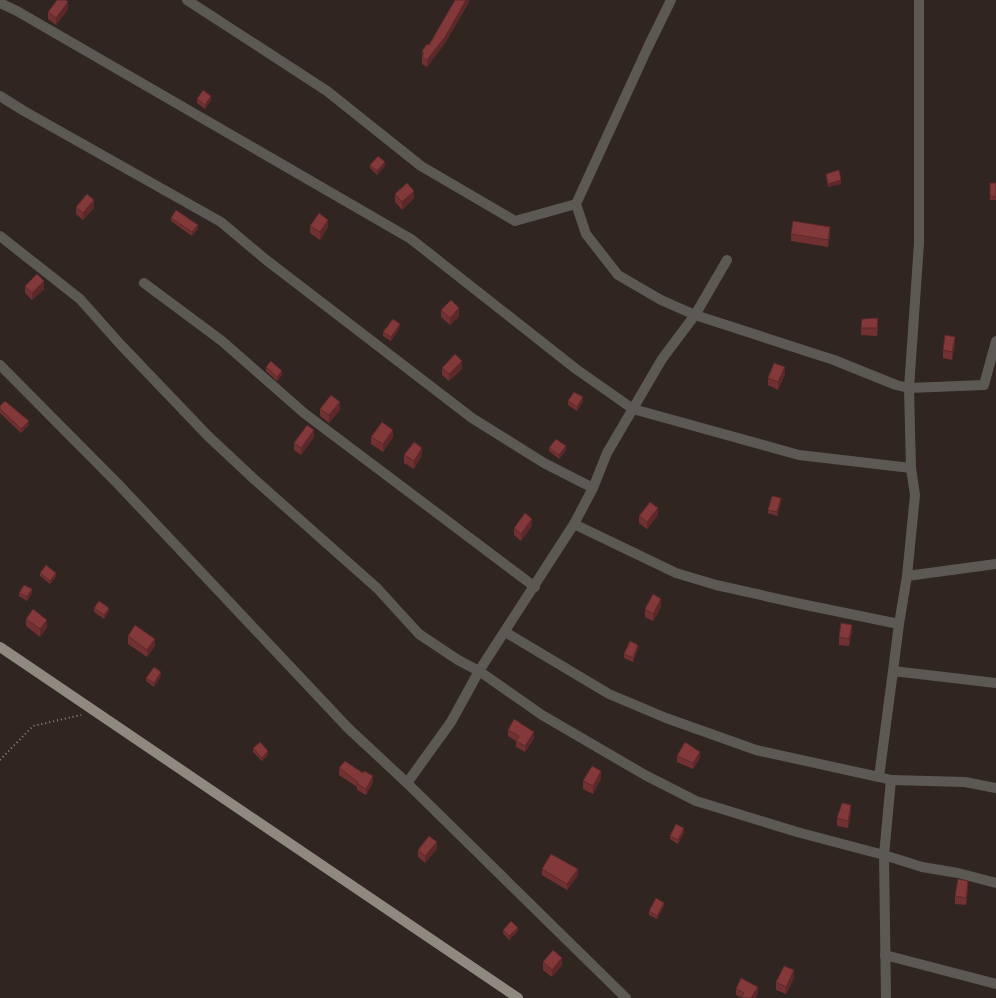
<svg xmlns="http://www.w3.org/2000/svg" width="996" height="998" font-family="'Alegreya Sans',sans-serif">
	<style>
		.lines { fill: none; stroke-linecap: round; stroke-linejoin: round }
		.path { stroke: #918884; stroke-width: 2; stroke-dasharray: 1 3; stroke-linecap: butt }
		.minor { stroke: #5c5954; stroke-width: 10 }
		.major { stroke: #8f897f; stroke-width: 10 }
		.wall { fill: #713132 }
		.shaded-wall { fill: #5c2829 }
		.building { fill: #83393a; stroke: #5c2829 }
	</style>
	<rect width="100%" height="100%" fill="#302521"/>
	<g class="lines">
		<path class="path" d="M 0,760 L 33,726 L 81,715"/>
		<g class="minor">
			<path d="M 187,0 L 327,91 L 421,166 L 515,221 L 576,204 L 648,47 L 671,0"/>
			<path d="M 0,3 L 17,11 L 411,239 L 576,369 L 633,409 L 799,455 L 911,468"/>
			<path d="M 0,96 L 24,111 L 221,222 L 265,259 L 472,418 L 544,463 L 593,488"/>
			<path d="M 576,204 L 586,234 L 618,275 L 661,300 L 695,315 L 834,360 L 896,385 L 909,388 L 984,385 L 996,341"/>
			<path d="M 0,236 L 80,299 L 120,344 L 208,436 L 254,479 L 377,588 L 419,634 L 458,660 L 479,671 L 574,524 L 676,573 L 716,585 L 801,604 L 899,624 L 893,671"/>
			<path d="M 144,283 L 222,341 L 304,413 L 535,587"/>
			<path d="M 0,365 L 119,485 L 348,728 L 407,783 L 626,998"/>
			<path d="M 574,524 L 593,488 L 607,453 L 662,359 L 695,315 L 727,260"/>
			<path d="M 907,576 L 996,564"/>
			<path d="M 899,624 L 907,576 L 915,495 L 911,468 L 909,388 L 919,243 L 919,0"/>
			<path d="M 505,632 L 609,694 L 666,718 L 756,750 L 879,777"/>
			<path d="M 891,780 L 965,782 L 996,788"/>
			<path d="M 407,783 L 451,722 L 479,671 L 542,715 L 645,775 L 696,801 L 797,832 L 884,855 L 891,780 L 879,777 L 893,671 L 996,683"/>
			<path d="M 885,955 L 996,984"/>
			<path d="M 886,998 L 884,855 L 922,867 L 958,873 L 996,883"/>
		</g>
		<path class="major" d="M 0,647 L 518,998"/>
	</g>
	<g class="wall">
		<path d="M 469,0 L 469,2 L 445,43 L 427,67 L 422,64 L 422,51 L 429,45 Z"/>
		<path d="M 68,9 L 56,25 L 48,19 L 48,12 Z"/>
		<path d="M 197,99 L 211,100 L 205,109 L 197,103 Z"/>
		<path d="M 370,165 L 385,166 L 377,175 L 370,168 Z"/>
		<path d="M 826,174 L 841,184 L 828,187 L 826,177 Z"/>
		<rect x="990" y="183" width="6" height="17"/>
		<path d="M 395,194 L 414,198 L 402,210 L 395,202 Z"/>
		<path d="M 76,207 L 94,208 L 83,220 L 76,214 Z"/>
		<path d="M 171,218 L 198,229 L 192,236 L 171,221 Z"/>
		<path d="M 310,226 L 328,227 L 320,240 L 310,233 Z"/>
		<path d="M 791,234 L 830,234 L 828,247 L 791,241 Z"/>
		<path d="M 25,286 L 44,289 L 32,300 L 25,293 Z"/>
		<path d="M 441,310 L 459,316 L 450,325 L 441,317 Z"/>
		<path d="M 878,325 L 877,336 L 861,335 L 861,328 Z"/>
		<path d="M 400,327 L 391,341 L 383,336 L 383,332 Z"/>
		<path d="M 955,344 L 952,360 L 943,358 L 943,350 Z"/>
		<path d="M 266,367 L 282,375 L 277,381 L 266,371 Z"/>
		<path d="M 442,368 L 462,369 L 449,381 L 442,375 Z"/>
		<path d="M 785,374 L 778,390 L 768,385 L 768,378 Z"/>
		<path d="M 568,401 L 583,401 L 577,411 L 568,405 Z"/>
		<path d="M 0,406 L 29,425 L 21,433 L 0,413 Z"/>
		<path d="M 320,409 L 340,410 L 329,423 L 320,416 Z"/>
		<path d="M 314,437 L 301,455 L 294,450 L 294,443 Z"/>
		<path d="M 371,437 L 393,437 L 383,452 L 371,444 Z"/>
		<path d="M 549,448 L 566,450 L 559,459 L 549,451 Z"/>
		<path d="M 404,455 L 422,455 L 414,469 L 404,463 Z"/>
		<path d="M 781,502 L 777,516 L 768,513 L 768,510 Z"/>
		<path d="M 658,515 L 647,529 L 639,523 L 639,516 Z"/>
		<path d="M 532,526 L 521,541 L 514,535 L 514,528 Z"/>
		<path d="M 40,573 L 56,576 L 50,584 L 40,576 Z"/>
		<path d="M 19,593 L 32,593 L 27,601 L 19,596 Z"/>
		<path d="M 661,607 L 653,621 L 645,617 L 645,609 Z"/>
		<path d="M 94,608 L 109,611 L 104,619 L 94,612 Z"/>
		<path d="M 26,619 L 47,627 L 40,637 L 26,626 Z"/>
		<path d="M 852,632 L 849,646 L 839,645 L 839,637 Z"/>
		<path d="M 128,636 L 155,646 L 147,657 L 128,644 Z"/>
		<path d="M 638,648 L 633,662 L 624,658 L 624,654 Z"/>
		<path d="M 161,676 L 154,687 L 146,681 L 146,678 Z"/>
		<path d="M 508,730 L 534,738 L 525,752 L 516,747 L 516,741 L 508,736 Z"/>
		<path d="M 253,748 L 268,755 L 262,761 L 253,752 Z"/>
		<path d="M 677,756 L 700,758 L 693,769 L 677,762 Z"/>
		<path d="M 339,768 L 363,773 L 373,782 L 366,795 L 357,790 L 357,787 L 339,775 Z"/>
		<path d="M 601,778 L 593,794 L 583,789 L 583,781 Z"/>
		<path d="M 851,812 L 848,828 L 837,826 L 837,818 Z"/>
		<path d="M 684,832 L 678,844 L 670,839 L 670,836 Z"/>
		<path d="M 437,849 L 425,863 L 418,857 L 418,850 Z"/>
		<path d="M 542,869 L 578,875 L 567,890 L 542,875 Z"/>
		<path d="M 968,888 L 966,905 L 955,904 L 955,896 Z"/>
		<path d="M 664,906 L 657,919 L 649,915 L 649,911 Z"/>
		<path d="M 503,930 L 518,931 L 509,940 L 503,933 Z"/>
		<path d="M 543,962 L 562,965 L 552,977 L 543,970 Z"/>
		<path d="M 794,978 L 786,994 L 776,990 L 776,982 Z"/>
		<path d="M 736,989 L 758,993 L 755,998 L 742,998 L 736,995 Z"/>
	</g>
	<g class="shaded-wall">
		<path d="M 466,0 L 469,0 L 469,2 L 445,43 L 427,67 L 427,60 Z"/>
		<path d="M 68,2 L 68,9 L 56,25 L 56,18 Z"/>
		<path d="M 211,96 L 211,100 L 205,109 L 205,105 Z"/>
		<path d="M 385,162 L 385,166 L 377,175 L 377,171 Z"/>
		<path d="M 841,180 L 841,184 L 828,187 L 828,184 Z"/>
		<path d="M 414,191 L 414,198 L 402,210 L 402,202 Z"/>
		<path d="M 94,200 L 94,208 L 83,220 L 83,213 Z"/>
		<path d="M 328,220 L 328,227 L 320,240 L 320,232 Z"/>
		<path d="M 198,225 L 198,229 L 192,236 L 192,232 Z"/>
		<path d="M 830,227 L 830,234 L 828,247 L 828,240 Z"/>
		<path d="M 44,281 L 44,289 L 32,300 L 32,293 Z"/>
		<path d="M 459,308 L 459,316 L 450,325 L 450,318 Z"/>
		<path d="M 878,318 L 878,325 L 877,336 L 877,328 Z"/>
		<path d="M 400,324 L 400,327 L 391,341 L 391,337 Z"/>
		<path d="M 955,337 L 955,344 L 952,360 L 952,352 Z"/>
		<path d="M 462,361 L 462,369 L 449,381 L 449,374 Z"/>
		<path d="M 785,367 L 785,374 L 778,390 L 778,382 Z"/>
		<path d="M 282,371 L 282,375 L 277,381 L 277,377 Z"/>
		<path d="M 583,397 L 583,401 L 577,411 L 577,407 Z"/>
		<path d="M 340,402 L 340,410 L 329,423 L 329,415 Z"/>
		<path d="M 29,421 L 29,425 L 21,433 L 21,429 Z"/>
		<path d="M 314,430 L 314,437 L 301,455 L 301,448 Z"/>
		<path d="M 393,430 L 393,437 L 383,452 L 383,444 Z"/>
		<path d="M 566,446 L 566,450 L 559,459 L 559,455 Z"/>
		<path d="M 422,448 L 422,455 L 414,469 L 414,461 Z"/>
		<path d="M 781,498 L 781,502 L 777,516 L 777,512 Z"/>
		<path d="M 658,508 L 658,515 L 647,529 L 647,522 Z"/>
		<path d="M 532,519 L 532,526 L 521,541 L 521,534 Z"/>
		<path d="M 56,573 L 56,576 L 50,584 L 50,581 Z"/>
		<path d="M 32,589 L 32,593 L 27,601 L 27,597 Z"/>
		<path d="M 661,599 L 661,607 L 653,621 L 653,614 Z"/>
		<path d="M 109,608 L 109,611 L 104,619 L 104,615 Z"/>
		<path d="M 47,620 L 47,627 L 40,637 L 40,629 Z"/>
		<path d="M 852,625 L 852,632 L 849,646 L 849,639 Z"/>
		<path d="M 155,639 L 155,646 L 147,657 L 147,650 Z"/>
		<path d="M 638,645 L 638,648 L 633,662 L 633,658 Z"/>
		<path d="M 161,672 L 161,676 L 154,687 L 154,683 Z"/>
		<path d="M 534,732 L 534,738 L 525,752 L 525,746 Z"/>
		<path d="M 268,751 L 268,755 L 262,761 L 262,758 Z"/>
		<path d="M 700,752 L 700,758 L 693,769 L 693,763 Z"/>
		<path d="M 601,771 L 601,778 L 593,794 L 593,786 Z"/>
		<path d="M 373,776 L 373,782 L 366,795 L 366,789 Z"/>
		<path d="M 851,805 L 851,812 L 848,828 L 848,821 Z"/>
		<path d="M 684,828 L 684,832 L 678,844 L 678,840 Z"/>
		<path d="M 437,842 L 437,849 L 425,863 L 425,856 Z"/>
		<path d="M 578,869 L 578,875 L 567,890 L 567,884 Z"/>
		<path d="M 968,881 L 968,888 L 966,905 L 966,898 Z"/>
		<path d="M 664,903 L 664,906 L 657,919 L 657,916 Z"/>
		<path d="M 518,928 L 518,931 L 509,940 L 509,936 Z"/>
		<path d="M 562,958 L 562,965 L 552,977 L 552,970 Z"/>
		<path d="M 794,970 L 794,978 L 786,994 L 786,987 Z"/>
		<path d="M 758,987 L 758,993 L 755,998 L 751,998 Z"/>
	</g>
	<g class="building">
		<path d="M 57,0 L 66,0 L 68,2 L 56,18 L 48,12 Z"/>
		<path d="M 455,0 L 466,0 L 445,37 L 427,60 L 422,57 L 424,53 L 422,51 L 427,44 L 429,45 Z"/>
		<path d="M 203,90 L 211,96 L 205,105 L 197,99 Z"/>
		<path d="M 378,156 L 385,162 L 377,171 L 370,165 Z"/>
		<path d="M 839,170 L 841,180 L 828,184 L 826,174 Z"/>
		<path d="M 407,183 L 414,191 L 402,202 L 395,194 Z"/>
		<path d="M 990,183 L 996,183 L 996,197 L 990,196 Z"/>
		<path d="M 87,194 L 94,200 L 83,213 L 76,207 Z"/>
		<path d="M 176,210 L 198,225 L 192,232 L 171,218 Z"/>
		<path d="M 319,213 L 328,220 L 320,232 L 310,226 Z"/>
		<path d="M 793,221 L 830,227 L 828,240 L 791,234 Z"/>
		<path d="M 37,274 L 44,281 L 32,293 L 25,286 Z"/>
		<path d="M 451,300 L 459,308 L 450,318 L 441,310 Z"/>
		<path d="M 878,318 L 877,328 L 861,328 L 862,319 Z"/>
		<path d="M 393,319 L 400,324 L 391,337 L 383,332 Z"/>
		<path d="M 945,335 L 955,337 L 952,352 L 943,350 Z"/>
		<path d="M 455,354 L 462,361 L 449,374 L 442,368 Z"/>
		<path d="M 271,361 L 282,371 L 277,377 L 266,367 Z"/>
		<path d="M 774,363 L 785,367 L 778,382 L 768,378 Z"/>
		<path d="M 574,392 L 583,397 L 577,407 L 568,401 Z"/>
		<path d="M 331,395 L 340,402 L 329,415 L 320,409 Z"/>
		<path d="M 5,401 L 29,421 L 21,429 L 0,409 L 0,406 Z"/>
		<path d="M 382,422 L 393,430 L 383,444 L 371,437 Z"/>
		<path d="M 307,425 L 314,430 L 301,448 L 294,443 Z"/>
		<path d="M 556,439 L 566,446 L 559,455 L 549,448 Z"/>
		<path d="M 414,442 L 422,448 L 414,461 L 404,455 Z"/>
		<path d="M 772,496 L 781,498 L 777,512 L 768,510 Z"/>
		<path d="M 650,502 L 658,508 L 647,522 L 639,516 Z"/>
		<path d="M 525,513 L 532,519 L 521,534 L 514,528 Z"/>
		<path d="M 46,565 L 56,573 L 50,581 L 40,573 Z"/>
		<path d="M 24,585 L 32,589 L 27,597 L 19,593 Z"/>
		<path d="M 653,594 L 661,599 L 653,614 L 645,609 Z"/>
		<path d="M 99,601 L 109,608 L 104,615 L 94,608 Z"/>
		<path d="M 33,609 L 47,620 L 40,629 L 26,619 Z"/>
		<path d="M 841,623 L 852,625 L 849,639 L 839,637 Z"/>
		<path d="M 135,625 L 155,639 L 147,650 L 128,636 Z"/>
		<path d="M 630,641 L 638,645 L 633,658 L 624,654 Z"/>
		<path d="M 154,667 L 161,672 L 154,683 L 146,678 Z"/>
		<path d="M 514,719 L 534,732 L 525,746 L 516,741 L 519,736 L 508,730 Z"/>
		<path d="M 260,742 L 268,751 L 262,758 L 253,748 Z"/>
		<path d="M 685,742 L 700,752 L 693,763 L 677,756 Z"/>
		<path d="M 345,761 L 363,773 L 364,771 L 373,776 L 366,789 L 357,784 L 358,782 L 339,768 Z"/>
		<path d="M 592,766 L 601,771 L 593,786 L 583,781 Z"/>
		<path d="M 842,803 L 851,805 L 848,821 L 837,818 Z"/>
		<path d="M 676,824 L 684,828 L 678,840 L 670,836 Z"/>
		<path d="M 429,836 L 437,842 L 425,856 L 418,850 Z"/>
		<path d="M 551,854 L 578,869 L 567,884 L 542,869 Z"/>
		<path d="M 958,879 L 968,881 L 966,898 L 955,896 Z"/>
		<path d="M 656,898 L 664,903 L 657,916 L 649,911 Z"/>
		<path d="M 511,921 L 518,928 L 509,936 L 503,930 Z"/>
		<path d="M 553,950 L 562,958 L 552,970 L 543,962 Z"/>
		<path d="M 784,966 L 794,970 L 786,987 L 776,982 Z"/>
		<path d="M 741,978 L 758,987 L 751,998 L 744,998 L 742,997 L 744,993 L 736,989 Z"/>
	</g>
</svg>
